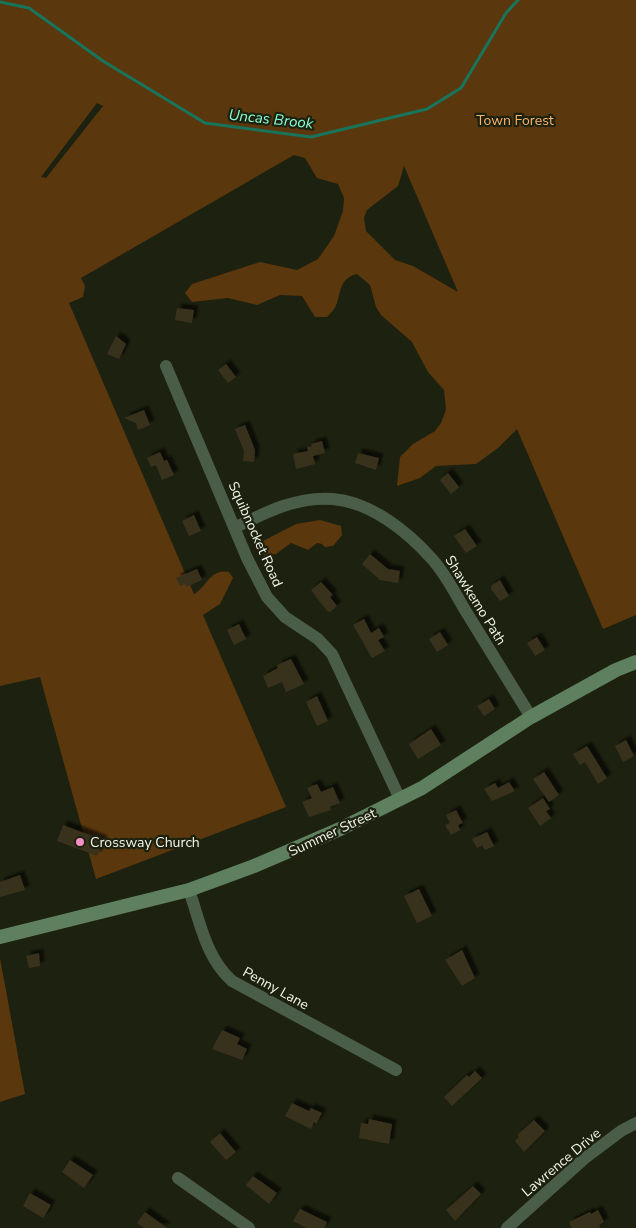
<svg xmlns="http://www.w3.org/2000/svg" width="636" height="1228" font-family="'Nunito Sans',sans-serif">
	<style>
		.green { fill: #5a370d; fill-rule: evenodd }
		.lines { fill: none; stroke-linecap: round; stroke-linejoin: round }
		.stream { stroke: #18755c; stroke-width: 3 }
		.building { fill: #38321f; filter: url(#shadow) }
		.minor { stroke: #495d48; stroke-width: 12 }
		.secondary { stroke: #5f805e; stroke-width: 14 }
		.poi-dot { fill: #fa8fc6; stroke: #1d210f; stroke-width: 2 }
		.labels { text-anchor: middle; stroke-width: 4.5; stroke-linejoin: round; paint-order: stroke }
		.park-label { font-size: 14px; fill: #fcb56a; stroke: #1d210f }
		.street-label { font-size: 14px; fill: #f3f6ea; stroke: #1d210f }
		.poi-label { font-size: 14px; fill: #f3f6ea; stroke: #1d210f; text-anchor: start }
		.water-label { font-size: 15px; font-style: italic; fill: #86fed6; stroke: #1d210f }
	</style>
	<defs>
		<filter id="shadow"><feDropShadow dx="4.5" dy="-4.5" stdDeviation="1" flood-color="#0009"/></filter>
	</defs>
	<rect width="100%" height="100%" fill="#1d210f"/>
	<g class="green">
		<path d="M 0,0 L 636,0 L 636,615 L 603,629 L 517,429 L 498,448 L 476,464 L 436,466 L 420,478 L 397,486 L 400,457 L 413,444 L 435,431 L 441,423 L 446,410 L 444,390 L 428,372 L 412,342 L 381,315 L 376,307 L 370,285 L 357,274 C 341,278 341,289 337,303 C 335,309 331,313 327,317 L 315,317 L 302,296 L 280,295 L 257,305 L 228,298 L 192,302 L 185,293 L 192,284 L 260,262 L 297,270 L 318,259 L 334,236 L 343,211 L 344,198 L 338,184 L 317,178 L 305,158 L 294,155 L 81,278 L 85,286 L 83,297 L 69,303 L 194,594 C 208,586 210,568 229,572 L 233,578 L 220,604 L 203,615 L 286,807 L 96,879 L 40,677 L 0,686 ZM 97,103 L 103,106 L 46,178 L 41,177 ZM 404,166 L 458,292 L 413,266 L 395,260 L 366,231 L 364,218 L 367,210 L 398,186 Z"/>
		<path d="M 320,520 L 341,526 L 342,535 L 333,546 L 325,547 L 322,544 L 317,543 L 308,550 L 291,543 L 276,554 L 264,556 L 261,542 L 296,524 Z"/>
		<path d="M 0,958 L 25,1094 L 0,1102 Z"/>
	</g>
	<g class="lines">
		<path class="stream" d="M 0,2 L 29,8 L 103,61 L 205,123 L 311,137 L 427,109 L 461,88 L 506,13 L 518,0"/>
	</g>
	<g class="building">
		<path d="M 177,308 L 194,310 L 192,323 L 175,320 Z"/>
		<path d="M 116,336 L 126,344 L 119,359 L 107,354 Z"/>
		<path d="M 226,364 L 236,377 L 228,383 L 218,370 Z"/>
		<path d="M 144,410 L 150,425 L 138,430 L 136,423 L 124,418 Z"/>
		<path d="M 245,425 L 255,450 L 254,462 L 243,461 L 244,451 L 235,429 Z"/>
		<path d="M 322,441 L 325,453 L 313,456 L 315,464 L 296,469 L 293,454 L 308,451 L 307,447 L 312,446 L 311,444 Z"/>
		<path d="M 160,452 L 164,461 L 167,460 L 174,475 L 162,480 L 156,465 L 151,467 L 147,458 Z"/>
		<path d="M 358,453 L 379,458 L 376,470 L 355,463 Z"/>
		<path d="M 448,473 L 459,487 L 451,494 L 440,480 Z"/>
		<path d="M 194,515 L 201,531 L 189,536 L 182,521 Z"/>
		<path d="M 465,529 L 477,546 L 466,553 L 454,536 Z"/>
		<path d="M 370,554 L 388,569 L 400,571 L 398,583 L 380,580 L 362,564 Z"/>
		<path d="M 197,569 L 202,580 L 186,587 L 185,584 L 180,586 L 176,578 Z"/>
		<path d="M 500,580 L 509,596 L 500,601 L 491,589 L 491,586 Z"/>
		<path d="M 321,582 L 333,595 L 330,597 L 337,606 L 330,612 L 327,611 L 311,590 Z"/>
		<path d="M 364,619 L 371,633 L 379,628 L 384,637 L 378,640 L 385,651 L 372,658 L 353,625 Z"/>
		<path d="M 239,624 L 246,639 L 234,645 L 227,630 Z"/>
		<path d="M 440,632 L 448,645 L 437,652 L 429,639 Z"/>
		<path d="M 537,637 L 545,650 L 535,656 L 527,643 Z"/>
		<path d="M 291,659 L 304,684 L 286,692 L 282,682 L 268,688 L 263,676 L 278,668 L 277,665 Z"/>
		<path d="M 317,696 L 328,721 L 317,726 L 306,702 Z"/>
		<path d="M 489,699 L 495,709 L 484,716 L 477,706 Z"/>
		<path d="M 431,729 L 441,745 L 418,759 L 409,744 Z"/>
		<path d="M 626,740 L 634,756 L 623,762 L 615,746 Z"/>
		<path d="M 587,746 L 607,778 L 598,784 L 585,762 L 580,765 L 573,754 Z"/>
		<path d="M 544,772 L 559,795 L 549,802 L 533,779 Z"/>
		<path d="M 509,782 L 515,791 L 492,801 L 484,789 L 495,783 L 498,788 Z"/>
		<path d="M 317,784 L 321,792 L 333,787 L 340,803 L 330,807 L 331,810 L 309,817 L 302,802 L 312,798 L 307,788 Z"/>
		<path d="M 543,798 L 550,809 L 546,811 L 551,818 L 540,826 L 528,808 Z"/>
		<path d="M 456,810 L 463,823 L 458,825 L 460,830 L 451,835 L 445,825 L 450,823 L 446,815 Z"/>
		<path d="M 63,825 L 103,840 L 97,856 L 57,841 Z"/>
		<path d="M 487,832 L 494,846 L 485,850 L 482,845 L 477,848 L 472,839 Z"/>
		<path d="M 20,875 L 25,890 L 0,897 L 0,882 Z"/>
		<path d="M 419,889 L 432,916 L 417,923 L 404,896 Z"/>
		<path d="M 462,950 L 475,978 L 462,986 L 445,960 Z"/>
		<path d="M 39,953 L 40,966 L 29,968 L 26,956 Z"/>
		<path d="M 222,1030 L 240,1038 L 237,1044 L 247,1049 L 242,1060 L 212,1049 Z"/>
		<path d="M 475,1071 L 482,1078 L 452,1106 L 444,1097 L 467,1075 L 469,1077 Z"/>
		<path d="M 292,1103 L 309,1111 L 311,1108 L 322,1113 L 316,1124 L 314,1122 L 311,1129 L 285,1116 Z"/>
		<path d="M 369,1119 L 392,1124 L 389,1144 L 359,1138 L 361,1123 L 368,1124 Z"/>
		<path d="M 534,1120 L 545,1131 L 524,1152 L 515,1141 L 519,1137 L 517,1135 Z"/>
		<path d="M 220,1133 L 236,1152 L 226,1160 L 210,1142 Z"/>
		<path d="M 70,1160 L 93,1175 L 84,1188 L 62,1172 Z"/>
		<path d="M 253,1176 L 277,1193 L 269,1204 L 246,1185 Z"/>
		<path d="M 473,1186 L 481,1194 L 455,1221 L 446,1210 Z"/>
		<path d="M 30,1193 L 51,1205 L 43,1218 L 23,1206 Z"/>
		<path d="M 300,1209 L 327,1222 L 324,1228 L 306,1228 L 293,1221 Z"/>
		<path d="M 598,1210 L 604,1222 L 599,1225 L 600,1228 L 572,1228 L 569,1222 L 590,1212 L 591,1214 Z"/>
		<path d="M 145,1212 L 167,1228 L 144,1228 L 137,1223 Z"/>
	</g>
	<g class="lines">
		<g class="minor">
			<path d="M 166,366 L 247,558 L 267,597 L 285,617 L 318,639 L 332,654 L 400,799"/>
			<path d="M 236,527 C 266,512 298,496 333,499 C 371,502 408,532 432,559 C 445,573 455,593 465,610 C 487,646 509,681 531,717"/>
			<path d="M 189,890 C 200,922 206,958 232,981 L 396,1070"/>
			<path d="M 178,1178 L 249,1228"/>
			<path d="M 507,1228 L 585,1158 L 621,1131 L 636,1123"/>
		</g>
		<path class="secondary" d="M 0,937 L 189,890 L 254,866 L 340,829 L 422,788 L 531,717 L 616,670 L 636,662"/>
	</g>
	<circle class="poi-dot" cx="80" cy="842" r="5"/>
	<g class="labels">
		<g class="park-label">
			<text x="515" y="125">Town Forest</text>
		</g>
		<g class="street-label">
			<text transform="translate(256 534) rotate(66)" y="5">Squibnocket Road</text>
			<text transform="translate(476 600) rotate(58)" y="5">Shawkemo Path</text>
			<text transform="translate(332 832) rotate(-25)" y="5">Summer Street</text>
			<text transform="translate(276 988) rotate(29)" y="5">Penny Lane</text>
			<text transform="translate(561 1162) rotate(-40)" y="5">Lawrence Drive</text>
		</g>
		<g class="poi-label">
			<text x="90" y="847">Crossway Church</text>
		</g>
		<g class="water-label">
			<text transform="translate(271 119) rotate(6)" y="5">Uncas Brook</text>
		</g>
	</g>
</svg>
